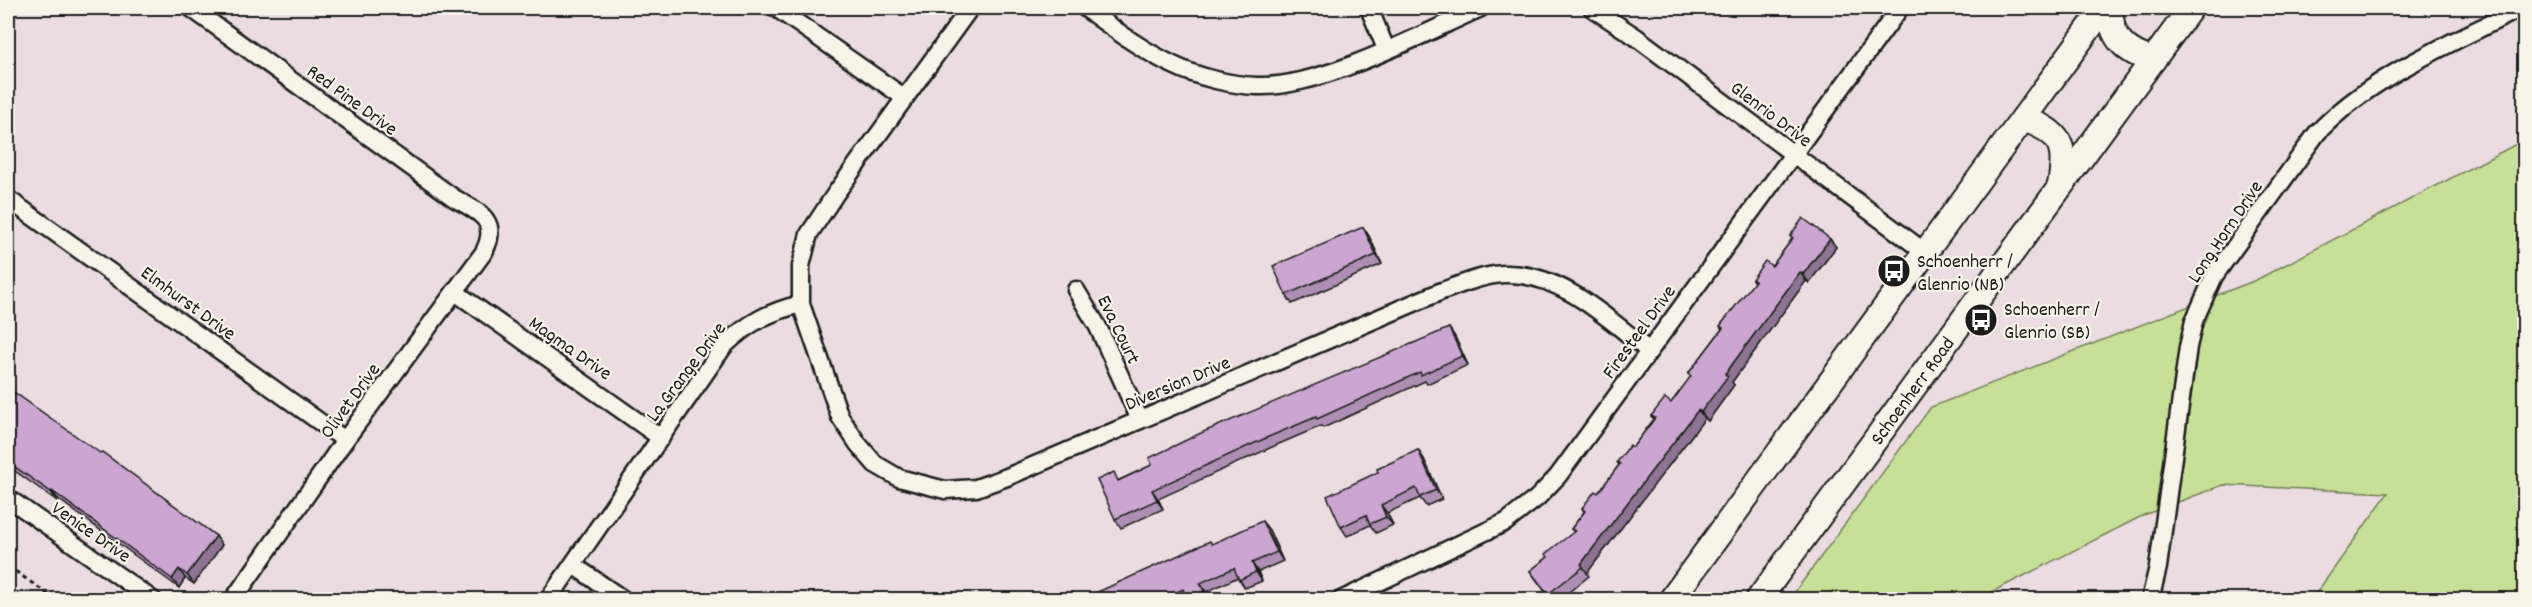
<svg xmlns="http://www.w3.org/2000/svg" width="2532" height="607" font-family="Dekko,sans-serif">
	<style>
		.green { fill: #c7df96; stroke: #727e59; stroke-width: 1.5 }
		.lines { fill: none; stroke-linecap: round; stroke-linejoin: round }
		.minor-casing { stroke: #1c1c1c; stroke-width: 21 }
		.secondary-casing { stroke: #1c1c1c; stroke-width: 28 }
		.path { stroke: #1c1c1c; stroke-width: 3; stroke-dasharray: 4.5 4.5; stroke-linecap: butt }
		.minor { stroke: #f7f3e8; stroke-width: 16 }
		.secondary { stroke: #f7f3e8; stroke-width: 24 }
		.wall { fill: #ae8fb3; stroke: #1c1c1c; stroke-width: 1.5 }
		.shaded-wall { fill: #8d7492; stroke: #1c1c1c; stroke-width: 1.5 }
		.building { fill: #caa6d0; stroke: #1c1c1c; stroke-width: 1.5 }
		.labels { text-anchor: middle; stroke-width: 4.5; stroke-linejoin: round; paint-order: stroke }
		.street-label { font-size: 20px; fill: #1c1c1c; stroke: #f7f3e8 }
		.poi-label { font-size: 20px; fill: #1c1c1c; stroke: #f7f3e8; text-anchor: start }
	</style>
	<rect width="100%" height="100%" fill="#eadce1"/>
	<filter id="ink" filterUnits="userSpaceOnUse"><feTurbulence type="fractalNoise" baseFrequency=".0167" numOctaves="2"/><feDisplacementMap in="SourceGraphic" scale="12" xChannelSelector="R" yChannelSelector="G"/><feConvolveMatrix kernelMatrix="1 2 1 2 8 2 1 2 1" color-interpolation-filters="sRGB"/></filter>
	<g filter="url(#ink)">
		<path class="green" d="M 2524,140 L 2524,599 L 2312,599 L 2388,493 L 2223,485 L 2144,515 L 1978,599 L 1789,600 L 1931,407 L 2256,280 Z"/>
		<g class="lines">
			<g class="minor-casing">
				<g id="minor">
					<path d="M 191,8 L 454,198 C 479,212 500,220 484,252 L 345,440 L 233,600"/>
					<path d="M 776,8 L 905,98"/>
					<path d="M 970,8 L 836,193 L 809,234 L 801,266 L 801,304 L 840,417 L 858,444 L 875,464 L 899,478 L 945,490 L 976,488 L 1007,477 L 1442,291 C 1462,284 1483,275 1504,274 C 1561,272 1608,319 1649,351"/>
					<path d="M 1085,8 C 1113,28 1141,50 1173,65 C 1198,77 1230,85 1257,86 C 1319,89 1424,33 1481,8"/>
					<path d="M 1369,8 L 1386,49"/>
					<path d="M 1592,8 L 1636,37 L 1926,253"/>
					<path d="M 8,199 L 345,440"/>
					<path d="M 1076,290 L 1098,327 L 1140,420"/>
					<path d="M 455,292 L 661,438"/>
					<path d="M 8,498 L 153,600"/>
					<path d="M 573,565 L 624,600"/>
					<path d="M 548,600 L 724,346 C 748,323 768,312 801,304"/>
					<path d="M 1341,600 L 1506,522 L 1537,498 L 1558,476 L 1900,8"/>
					<path d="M 2150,600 L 2158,567 L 2188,347 L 2194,321 L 2214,276 L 2317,133 C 2372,75 2451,44 2521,8"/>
				</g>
			</g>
			<g class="secondary-casing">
				<g id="secondary">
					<path d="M 2111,8 C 2109,37 2126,53 2153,60"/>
					<path d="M 2023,119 C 2062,132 2067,146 2060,185"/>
					<path d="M 1671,600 L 2104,8"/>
					<path id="s1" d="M 1758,600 L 2191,8"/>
				</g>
			</g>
			<path class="path" d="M 8,566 L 56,600"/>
			<use href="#minor" class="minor"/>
			<use href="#secondary" class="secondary"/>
		</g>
		<g class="wall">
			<path d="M 1363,227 L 1369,236 L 1382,264 L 1292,304 L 1286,295 Z"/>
			<path d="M 1790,236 L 1830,239 L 1836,247 L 1809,283 L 1806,281 L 1732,382 L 1734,385 L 1708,421 L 1705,418 L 1587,573 L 1589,576 L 1559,600 L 1551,600 L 1530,571 L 1548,557 L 1574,532 L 1571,529 L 1584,512 L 1582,508 L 1598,493 L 1619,465 L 1617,462 L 1633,447 L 1654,419 L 1651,416 L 1671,403 L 1691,377 L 1688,374 L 1722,329 L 1720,326 L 1754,283 L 1752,279 L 1772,266 L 1792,239 Z"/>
			<path d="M 1449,328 L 1455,337 L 1468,365 L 1427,384 L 1425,381 L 1323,428 L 1321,426 L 1272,447 L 1158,499 L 1163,509 L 1121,528 L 1115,519 L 1119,480 Z"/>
			<path d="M 8,388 L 216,536 L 222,545 L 194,584 L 185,578 L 179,588 L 58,499 L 57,501 L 8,466 Z"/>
			<path d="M 1418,450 L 1424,459 L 1442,499 L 1426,506 L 1420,498 L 1387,513 L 1393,525 L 1376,533 L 1370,525 L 1347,536 L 1341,527 L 1378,472 Z"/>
			<path d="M 1269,530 L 1283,561 L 1258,572 L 1262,581 L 1245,588 L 1238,577 L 1206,592 L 1210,600 L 1080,600 L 1213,544 Z"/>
		</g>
		<g class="shaded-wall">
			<path d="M 1363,227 L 1369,236 L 1382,264 L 1376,255 Z"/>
			<path d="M 1830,239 L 1836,247 L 1809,283 L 1803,274 Z"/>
			<path d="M 1800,272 L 1806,281 L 1732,382 L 1734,385 L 1708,421 L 1701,412 L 1725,374 Z"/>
			<path d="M 1449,328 L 1455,337 L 1468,365 L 1462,356 Z"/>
			<path d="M 1698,410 L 1705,418 L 1587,573 L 1581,564 Z"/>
			<path d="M 1418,450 L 1424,459 L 1442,499 L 1436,490 Z"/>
			<path d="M 1152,490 L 1158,499 L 1163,509 L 1157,500 Z"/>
			<path d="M 52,491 L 58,499 L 57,501 L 51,492 Z"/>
			<path d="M 1381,505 L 1387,513 L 1393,525 L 1386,517 Z"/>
			<path d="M 1262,521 L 1269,530 L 1283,561 L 1277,552 Z"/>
			<path d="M 216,536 L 222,545 L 194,584 L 187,575 Z"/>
			<path d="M 1252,563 L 1258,572 L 1262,581 L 1256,572 Z"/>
			<path d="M 179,569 L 185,578 L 179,588 L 172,579 Z"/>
			<path d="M 1200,583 L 1206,592 L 1210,600 L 1204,591 Z"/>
		</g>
		<g class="building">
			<path d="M 1803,218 L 1830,239 L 1803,274 L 1800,272 L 1725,374 L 1728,376 L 1701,412 L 1698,410 L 1581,564 L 1583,567 L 1548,594 L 1530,571 L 1548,557 L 1545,554 L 1575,531 L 1571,529 L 1585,511 L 1582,508 L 1595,491 L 1598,493 L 1620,464 L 1617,462 L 1630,445 L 1633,447 L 1655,418 L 1651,416 L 1665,398 L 1671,403 L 1691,376 L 1688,374 L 1723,328 L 1720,326 L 1755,281 L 1752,279 L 1765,261 L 1772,266 L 1793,238 L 1790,236 Z"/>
			<path d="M 1363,227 L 1376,255 L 1286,295 L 1273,266 Z"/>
			<path d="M 1449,328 L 1462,356 L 1421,375 L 1420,372 L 1317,419 L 1316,417 L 1266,438 L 1152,490 L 1157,500 L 1115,519 L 1097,480 L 1114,472 L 1118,481 L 1152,465 L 1149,458 L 1201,433 Z"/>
			<path d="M 8,388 L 100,453 L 102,452 L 216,536 L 187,575 L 179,569 L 172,579 L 52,491 L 51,492 L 8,462 Z"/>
			<path d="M 1418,450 L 1436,490 L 1420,497 L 1416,488 L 1381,505 L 1386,517 L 1370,524 L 1366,515 L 1341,527 L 1327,496 L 1378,472 L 1377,469 Z"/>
			<path d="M 1262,521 L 1277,552 L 1252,563 L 1256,572 L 1239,580 L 1234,568 L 1200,583 L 1204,591 L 1187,599 L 1183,589 L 1161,600 L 1080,600 L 1210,541 L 1212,544 Z"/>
		</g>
	</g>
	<defs>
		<g id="bus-disc" transform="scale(1.725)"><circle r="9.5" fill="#1c1c1c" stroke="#f7f3e8"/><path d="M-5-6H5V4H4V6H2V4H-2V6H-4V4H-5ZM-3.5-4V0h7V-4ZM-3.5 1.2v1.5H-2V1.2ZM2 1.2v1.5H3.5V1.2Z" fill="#fff"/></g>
	</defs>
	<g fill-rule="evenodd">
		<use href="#bus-disc" x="1894" y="271"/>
		<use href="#bus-disc" x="1981" y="320"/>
	</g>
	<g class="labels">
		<g class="street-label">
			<text transform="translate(353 99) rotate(36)" y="7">Red Pine Drive</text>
			<text transform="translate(1772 113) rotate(37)" y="7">Glenrio Drive</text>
			<text transform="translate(2224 231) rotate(-56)" y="7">Long Horn Drive</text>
			<text transform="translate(189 302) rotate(36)" y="7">Elmhurst Drive</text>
			<text transform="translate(1120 329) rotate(64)" y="7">Eva Court</text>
			<text transform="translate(1638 331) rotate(-54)" y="7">Firesteel Drive</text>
			<text transform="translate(571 347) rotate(35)" y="7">Magma Drive</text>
			<text transform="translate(685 371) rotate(-53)" y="7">La Grange Drive</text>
			<text transform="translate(1177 382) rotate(-23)" y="7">Diversion Drive</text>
			<text dy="7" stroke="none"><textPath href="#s1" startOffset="260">Schoenherr Road</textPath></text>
			<text transform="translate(349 400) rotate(-54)" y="7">Olivet Drive</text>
			<text transform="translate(92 531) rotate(35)" y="7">Venice Drive</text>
		</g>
		<g class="poi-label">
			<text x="1917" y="267">Schoenherr /<tspan x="1917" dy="23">Glenrio (NB)</tspan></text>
			<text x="2004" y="315">Schoenherr /<tspan x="2004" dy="23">Glenrio (SB)</tspan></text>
		</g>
	</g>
	<rect width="2532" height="607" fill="none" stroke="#f7f3e8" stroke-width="30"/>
	<rect x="15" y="15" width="2502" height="577" fill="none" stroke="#1c1c1c" stroke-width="2" filter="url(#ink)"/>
</svg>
